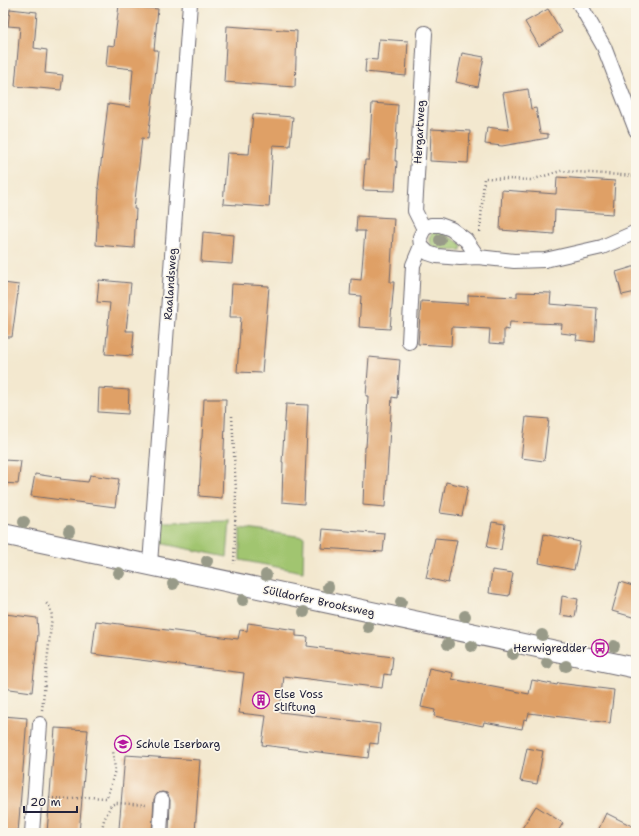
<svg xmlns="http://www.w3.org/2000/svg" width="639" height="836" font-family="'Shantell Sans',sans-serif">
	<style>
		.green { fill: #a1c56f; stroke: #627455 }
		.building { fill: #dfa066 }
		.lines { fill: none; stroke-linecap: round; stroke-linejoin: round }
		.street-casing { stroke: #6b676f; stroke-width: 16 }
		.secondary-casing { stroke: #6b676f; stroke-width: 22 }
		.path { stroke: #6b676f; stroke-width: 2.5; stroke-dasharray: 1 3; stroke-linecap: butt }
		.street { stroke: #fff; stroke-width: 14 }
		.secondary { stroke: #fff; stroke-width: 20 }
		.tree { fill: #989a88 }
		.labels { text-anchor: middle; stroke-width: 3.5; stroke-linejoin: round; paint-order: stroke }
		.street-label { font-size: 11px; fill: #22223b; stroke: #fbf7ec }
		.poi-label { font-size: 11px; fill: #22223b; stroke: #fbf7ec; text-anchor: start }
	</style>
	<rect width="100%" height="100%" fill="#fbf7ec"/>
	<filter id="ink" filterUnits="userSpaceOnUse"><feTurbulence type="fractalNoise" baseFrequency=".025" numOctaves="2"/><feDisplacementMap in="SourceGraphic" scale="8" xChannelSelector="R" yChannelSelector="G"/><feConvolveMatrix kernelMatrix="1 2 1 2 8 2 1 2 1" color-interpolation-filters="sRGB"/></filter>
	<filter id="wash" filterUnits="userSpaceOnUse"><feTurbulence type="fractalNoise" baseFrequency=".012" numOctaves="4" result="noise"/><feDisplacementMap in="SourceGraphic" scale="16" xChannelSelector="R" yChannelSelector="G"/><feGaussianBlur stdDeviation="0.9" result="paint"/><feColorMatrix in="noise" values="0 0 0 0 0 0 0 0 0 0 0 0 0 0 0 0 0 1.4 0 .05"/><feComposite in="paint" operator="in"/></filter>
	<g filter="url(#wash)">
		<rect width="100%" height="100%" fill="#f3e8cf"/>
		<g class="green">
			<path d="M 435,231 L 441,232 L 460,243 L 462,245 L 461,250 C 455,251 442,250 435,248 C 426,244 428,234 435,231 Z"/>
			<path d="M 230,521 L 227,557 L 159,543 L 161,522 Z"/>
			<path d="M 240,528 L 304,537 L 303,572 L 240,560 Z"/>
		</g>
		<g id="blocks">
			<g class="building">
				<path d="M 119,5 L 158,9 L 154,50 L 158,50 L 153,97 L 148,139 L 142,138 L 134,209 L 136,209 L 134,248 L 96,245 L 99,188 L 98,188 L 108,104 L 130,107 L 133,69 L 106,66 L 108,45 L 114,46 Z"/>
				<path d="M 10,9 L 37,12 L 34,48 L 47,50 L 45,73 L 63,75 L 61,90 L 15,86 L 20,27 L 8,26 Z"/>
				<path d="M 548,9 L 562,32 L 539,46 L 525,22 Z"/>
				<path d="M 227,26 L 297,31 L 295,87 L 224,82 Z"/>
				<path d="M 379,39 L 408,41 L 406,76 L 365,72 L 366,59 L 377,60 Z"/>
				<path d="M 462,53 L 484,57 L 478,87 L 456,82 Z"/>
				<path d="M 528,89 L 531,109 L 536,108 L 540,133 L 548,134 L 548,138 L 502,146 L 485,144 L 487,127 L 509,130 L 503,93 Z"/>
				<path d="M 372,103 L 398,105 L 395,161 L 397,161 L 395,191 L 363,190 L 365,160 L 369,160 Z"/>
				<path d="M 253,114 L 293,117 L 290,146 L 273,145 L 269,207 L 223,204 L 227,153 L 249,154 Z"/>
				<path d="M 431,129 L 470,131 L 468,163 L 430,161 Z"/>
				<path d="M 557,177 L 615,181 L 613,214 L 555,210 L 554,234 L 500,230 L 502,190 L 556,194 Z"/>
				<path d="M 357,216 L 394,218 L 390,282 L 394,282 L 390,329 L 359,327 L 361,296 L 350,295 L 351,279 L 361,280 L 365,231 L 356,231 Z"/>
				<path d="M 203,232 L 234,235 L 232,264 L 201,262 Z"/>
				<path d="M 636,266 L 636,292 L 622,295 L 616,272 Z"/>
				<path d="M 99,280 L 131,283 L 126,331 L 134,331 L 132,356 L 105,354 L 110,303 L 97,302 Z"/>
				<path d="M 3,283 L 19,285 L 12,337 L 3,337 Z"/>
				<path d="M 232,284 L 269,286 L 262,373 L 237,372 L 241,317 L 230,317 Z"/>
				<path d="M 517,292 L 551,293 L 550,304 L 597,308 L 595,342 L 576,340 L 577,335 L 561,333 L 562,324 L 510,322 L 509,330 L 504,329 L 504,344 L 489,343 L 490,329 L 452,327 L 451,346 L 418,344 L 421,301 L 468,304 L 468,295 L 517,297 Z"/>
				<path d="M 369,357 L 400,360 L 397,398 L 392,397 L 385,507 L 363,505 L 365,447 L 366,447 L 368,416 L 367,416 L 368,396 L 366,396 Z"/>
				<path d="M 99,388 L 129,390 L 128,414 L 98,412 Z"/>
				<path d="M 204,399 L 226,399 L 222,498 L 199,496 L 201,457 L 200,456 L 201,439 L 202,438 Z"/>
				<path d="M 286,404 L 308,405 L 304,504 L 282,502 L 283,462 L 282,462 Z"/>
				<path d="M 526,417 L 549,419 L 544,461 L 521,458 Z"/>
				<path d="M 3,460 L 21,461 L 18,484 L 3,483 Z"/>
				<path d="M 35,474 L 61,478 L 60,479 L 88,482 L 90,475 L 119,479 L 115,507 L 31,496 Z"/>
				<path d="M 446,482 L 468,487 L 462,516 L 440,513 Z"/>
				<path d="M 492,522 L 505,524 L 501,550 L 487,547 Z"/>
				<path d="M 323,529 L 385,534 L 383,552 L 321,548 Z"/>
				<path d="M 544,534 L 580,542 L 574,570 L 539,563 Z"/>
				<path d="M 435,538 L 457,540 L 448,583 L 426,578 Z"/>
				<path d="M 492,570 L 513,573 L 509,596 L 489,593 Z"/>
				<path d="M 620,582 L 636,587 L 636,618 L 612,611 Z"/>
				<path d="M 562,596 L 578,599 L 575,617 L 560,615 Z"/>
				<path d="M 5,614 L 37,618 L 38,634 L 32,692 L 3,688 L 3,630 Z"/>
				<path d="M 96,621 L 238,639 L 240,630 L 247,631 L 248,623 L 296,630 L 296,636 L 308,637 L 307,646 L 393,657 L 391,675 L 384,674 L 382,688 L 284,676 L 280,712 L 380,724 L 378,744 L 370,743 L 368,758 L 262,745 L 266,716 L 239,713 L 244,673 L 92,654 Z"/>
				<path d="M 429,668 L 453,673 L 452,679 L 529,694 L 532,680 L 557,685 L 558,683 L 614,690 L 610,723 L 529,713 L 527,720 L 524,719 L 522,729 L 484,722 L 483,726 L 434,716 L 435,710 L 421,707 Z"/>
				<path d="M 3,716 L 27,718 L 18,833 L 3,833 Z"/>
				<path d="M 55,728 L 88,730 L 79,833 L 47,833 Z"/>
				<path d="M 527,748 L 543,751 L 537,784 L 520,781 Z"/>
				<path d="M 125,755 L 200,760 L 195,833 L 169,833 L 170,800 L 167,793 L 162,792 L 158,793 L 154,799 L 152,833 L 131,833 L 131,830 L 119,829 Z"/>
				<path d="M 536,806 L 563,823 L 557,833 L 519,833 Z"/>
				<path d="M 606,813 L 636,828 L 636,833 L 597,833 Z"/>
			</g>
		</g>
	</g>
	<g filter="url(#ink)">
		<use href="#blocks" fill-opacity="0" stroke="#6b676f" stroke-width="1"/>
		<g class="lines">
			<g class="street-casing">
				<g id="street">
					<path d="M 579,3 L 604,47 L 636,130"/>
					<path d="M 424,229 L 415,211 L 425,33"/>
					<path d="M 421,246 L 428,253 L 437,256 L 460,258 L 478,257 L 514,261 L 545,260 L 602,247 L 636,232"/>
					<path d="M 409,342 L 413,265 L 421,246 L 420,237 L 424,229 L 431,225 L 440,225 L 451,229 L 466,240 L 478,257"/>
					<path d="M 150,564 L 190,3"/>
					<path d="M 32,833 L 40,724"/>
					<path d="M 160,833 L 162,800"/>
				</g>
			</g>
			<g class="secondary-casing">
				<path id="secondary" d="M 3,534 L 636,668"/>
			</g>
			<g class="path">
				<path d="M 269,3 L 282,3"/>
				<path d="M 480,232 L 484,178 L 531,180 L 561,171 L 636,176"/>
				<path d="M 232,416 L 236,491 L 234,564"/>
				<path d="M 42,710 L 52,616 L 50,607 L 44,601"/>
				<path d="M 49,798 L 72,799 L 87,797 L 107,798 L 115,770 L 113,750"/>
				<path d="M 101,833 L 104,820 L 111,805 L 116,803 L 147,805"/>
			</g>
			<use href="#street" class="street"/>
			<use href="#secondary" class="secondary"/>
		</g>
		<g class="tree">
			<circle cx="440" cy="240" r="6"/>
			<circle cx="24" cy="522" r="6"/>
			<circle cx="69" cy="531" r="6"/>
			<circle cx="207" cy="561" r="6"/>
			<circle cx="119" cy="573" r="6"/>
			<circle cx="266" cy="575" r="6"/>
			<circle cx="173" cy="584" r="6"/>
			<circle cx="328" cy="587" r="6"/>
			<circle cx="243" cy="600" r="6"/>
			<circle cx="401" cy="602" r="6"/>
			<circle cx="304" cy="612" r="6"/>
			<circle cx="465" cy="616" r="6"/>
			<circle cx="368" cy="627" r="6"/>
			<circle cx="542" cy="635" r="6"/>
			<circle cx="448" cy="644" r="6"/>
			<circle cx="471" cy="646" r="6"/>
			<circle cx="614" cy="646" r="6"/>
			<circle cx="513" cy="654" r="6"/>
			<circle cx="547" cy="663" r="6"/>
			<circle cx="566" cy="666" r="6"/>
		</g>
	</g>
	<defs>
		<g id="bus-ring" transform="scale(0.9)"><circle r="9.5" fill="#fbf7ec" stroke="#b5179e" stroke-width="1.5"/><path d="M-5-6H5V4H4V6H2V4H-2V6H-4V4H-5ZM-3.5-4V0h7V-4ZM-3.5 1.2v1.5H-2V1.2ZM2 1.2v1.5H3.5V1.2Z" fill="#b5179e"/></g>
		<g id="building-ring" transform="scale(0.9)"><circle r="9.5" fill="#fbf7ec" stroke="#b5179e" stroke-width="1.5"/><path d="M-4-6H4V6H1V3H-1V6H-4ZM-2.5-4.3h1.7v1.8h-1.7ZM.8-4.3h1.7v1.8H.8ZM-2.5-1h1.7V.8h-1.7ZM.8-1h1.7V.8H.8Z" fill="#b5179e"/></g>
		<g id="school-ring" transform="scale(0.9)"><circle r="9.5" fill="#fbf7ec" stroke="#b5179e" stroke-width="1.5"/><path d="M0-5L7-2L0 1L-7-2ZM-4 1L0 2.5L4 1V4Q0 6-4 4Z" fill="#b5179e"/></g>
	</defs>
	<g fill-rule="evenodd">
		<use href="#bus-ring" x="600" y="648"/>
		<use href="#building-ring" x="261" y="700"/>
		<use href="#school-ring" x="123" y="744"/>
	</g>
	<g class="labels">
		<g class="street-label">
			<text transform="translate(419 132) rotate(-87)" y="4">Hergartweg</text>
			<text transform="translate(170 284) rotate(-86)" y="4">Raalandsweg</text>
			<text transform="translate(319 601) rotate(12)" y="4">Sülldorfer Brooksweg</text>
		</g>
		<g class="poi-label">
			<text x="587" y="652" text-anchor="end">Herwigredder</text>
			<text x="274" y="698">Else Voss<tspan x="274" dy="13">Stiftung</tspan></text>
			<text x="136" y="748">Schule Iserbarg</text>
		</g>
	</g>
	<rect width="639" height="836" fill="none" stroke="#fbf7ec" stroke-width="16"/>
	<path d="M24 806v6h53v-6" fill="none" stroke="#22223b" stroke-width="2"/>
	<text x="30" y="806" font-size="12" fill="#22223b" stroke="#fbf7ec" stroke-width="3" paint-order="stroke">20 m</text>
</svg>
